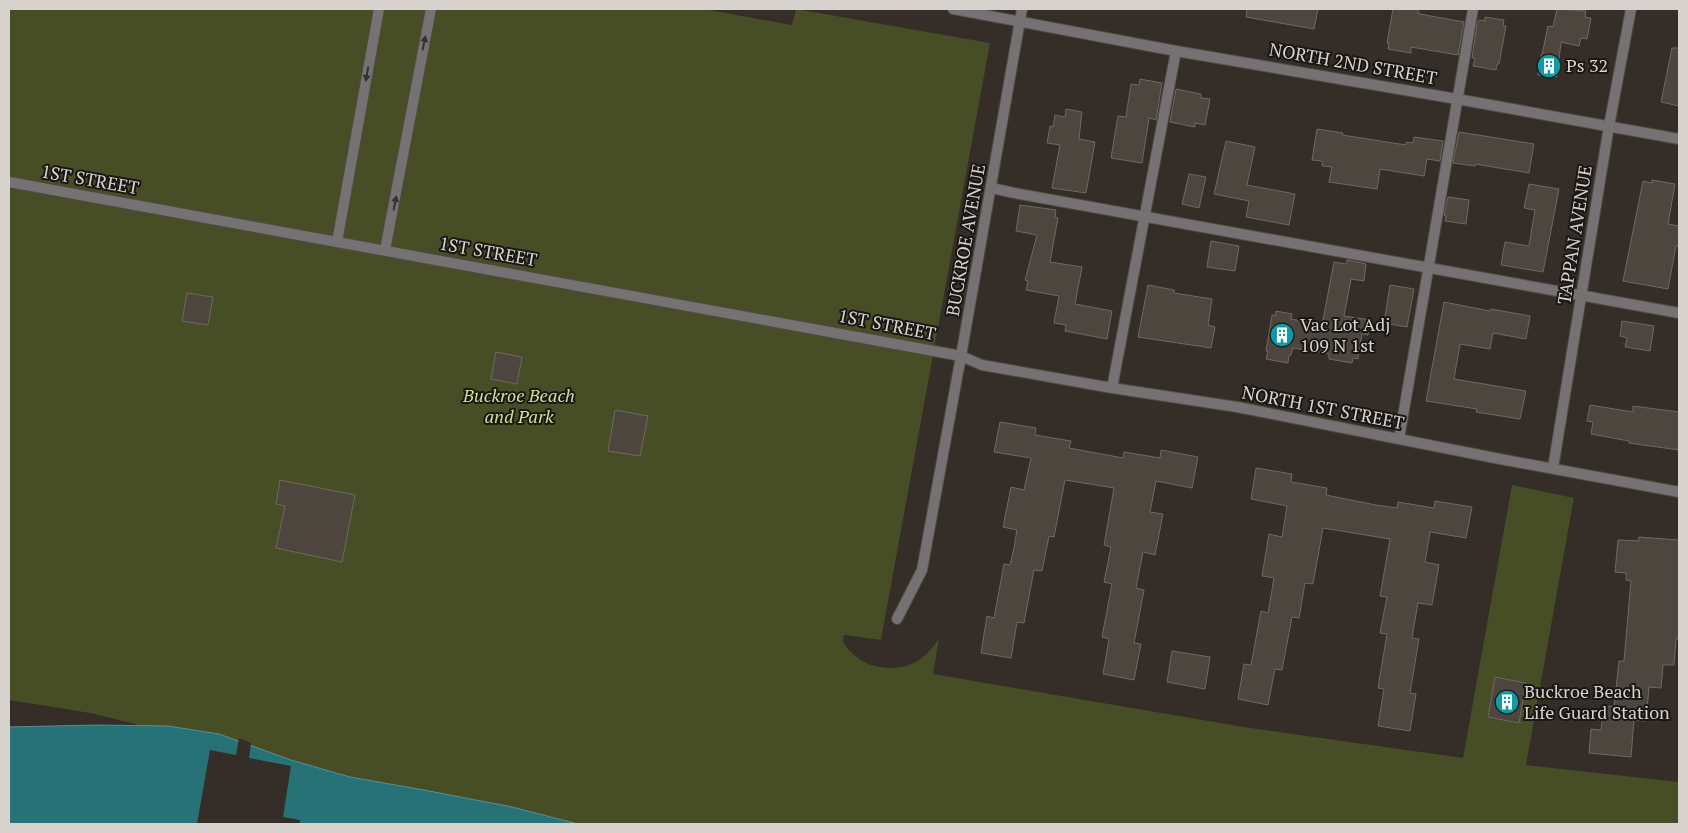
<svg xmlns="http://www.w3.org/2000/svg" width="1688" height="833" font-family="'PT Serif',serif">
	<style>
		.green { fill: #474d25 }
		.water { fill: #277276; stroke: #5c8f90 }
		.pier { fill: #342d28 }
		.building { fill: #4c463f; stroke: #6f6961 }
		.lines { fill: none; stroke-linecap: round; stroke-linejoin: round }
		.service-casing { stroke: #514b46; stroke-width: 12 }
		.minor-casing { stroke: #514b46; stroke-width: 12 }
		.tertiary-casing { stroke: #514b46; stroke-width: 12 }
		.service { stroke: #767173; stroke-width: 10 }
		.minor { stroke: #767173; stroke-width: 10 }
		.tertiary { stroke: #767173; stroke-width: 10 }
		.oneway { fill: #353130 }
		.labels { text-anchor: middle; stroke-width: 4; stroke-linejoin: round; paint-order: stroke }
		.street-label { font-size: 18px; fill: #d7d2ce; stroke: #191614 }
		.poi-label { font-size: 18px; fill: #d7d2ce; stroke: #191614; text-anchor: start }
		.park-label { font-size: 18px; font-style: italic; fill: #d3e192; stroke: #191614 }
	</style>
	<rect width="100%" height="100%" fill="#342d28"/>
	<path class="green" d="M 9,9 L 704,9 L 792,25 L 796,9 L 990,43 L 881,640 L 844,635 L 843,642 C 846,646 849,651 853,654 C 870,671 905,673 923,657 C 929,653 934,645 939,639 L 933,674 L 1244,727 L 1463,758 L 1512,485 L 1574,498 L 1526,765 L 1679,782 L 1679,824 L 556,824 L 289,770 L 192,738 L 90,713 L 9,700 Z"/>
	<path class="water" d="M 96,725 L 168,726 L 219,734 L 291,760 L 350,777 L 424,790 L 512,807 L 578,824 L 9,824 L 9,727 Z"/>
	<path class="pier" d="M 239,738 L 251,743 L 249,758 L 291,766 L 283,817 L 300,820 L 300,824 L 197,824 L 210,750 L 236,755 Z"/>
	<g class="building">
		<path d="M 1247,9 L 1318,9 L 1314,29 L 1246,17 Z"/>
		<path d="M 1393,9 L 1418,9 L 1418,12 L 1420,14 L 1464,22 L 1458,55 L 1411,47 L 1411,53 L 1388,49 L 1389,43 L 1387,43 Z"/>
		<path d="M 1557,9 L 1586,11 L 1585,17 L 1591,18 L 1587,39 L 1581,38 L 1579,46 L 1561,42 L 1557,77 L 1538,75 L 1541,55 L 1542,55 L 1548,26 L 1553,27 Z"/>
		<path d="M 1485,17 L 1504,20 L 1503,26 L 1506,26 L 1499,64 L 1497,64 L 1496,70 L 1473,66 L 1475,58 L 1472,58 L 1477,24 L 1479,20 L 1485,21 Z"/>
		<path d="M 1672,48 L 1679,48 L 1679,106 L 1661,102 Z"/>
		<path d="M 1140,79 L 1162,83 L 1156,120 L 1149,118 L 1142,163 L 1111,158 L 1118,116 L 1126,117 L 1131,84 L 1139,85 Z"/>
		<path d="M 1176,89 L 1201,94 L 1201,98 L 1210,99 L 1205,125 L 1195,123 L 1195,127 L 1170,122 Z"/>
		<path d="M 1066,109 L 1082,112 L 1079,139 L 1095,142 L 1086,193 L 1052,188 L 1060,145 L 1047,143 L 1050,126 L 1053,127 L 1055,115 L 1065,117 Z"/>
		<path d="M 1317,129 L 1343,133 L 1342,135 L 1406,145 L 1406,142 L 1413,143 L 1414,137 L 1443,141 L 1440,161 L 1427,159 L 1424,176 L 1380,169 L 1377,189 L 1329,182 L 1332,167 L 1322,166 L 1322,161 L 1312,160 Z"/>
		<path d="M 1459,132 L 1534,144 L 1529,173 L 1475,164 L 1475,166 L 1453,163 Z"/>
		<path d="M 1226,141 L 1255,147 L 1247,185 L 1295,194 L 1289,225 L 1246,217 L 1249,201 L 1214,194 Z"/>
		<path d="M 1189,174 L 1206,177 L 1199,208 L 1182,204 Z"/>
		<path d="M 1652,180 L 1675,184 L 1668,224 L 1679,226 L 1679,246 L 1676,246 L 1668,289 L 1623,281 L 1643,181 L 1652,183 Z"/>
		<path d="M 1529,184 L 1559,189 L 1543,272 L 1501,265 L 1505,242 L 1529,246 L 1535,210 L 1524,208 Z"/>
		<path d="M 1448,197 L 1469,200 L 1466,224 L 1445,221 L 1446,216 L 1444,215 Z"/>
		<path d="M 1020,205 L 1056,210 L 1055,217 L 1058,218 L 1050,262 L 1082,267 L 1075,304 L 1112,311 L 1107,339 L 1065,331 L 1066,325 L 1054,323 L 1059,296 L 1026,290 L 1028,281 L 1025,280 L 1037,235 L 1016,231 Z"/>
		<path d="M 1211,241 L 1239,246 L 1235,271 L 1207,267 Z"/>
		<path d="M 1347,260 L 1366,264 L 1364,281 L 1351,279 L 1344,316 L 1371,320 L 1368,335 L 1362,334 L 1358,359 L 1353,358 L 1352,363 L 1329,359 L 1329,354 L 1293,348 L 1291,355 L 1289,355 L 1288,363 L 1266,359 L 1268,351 L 1266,351 L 1272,315 L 1275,316 L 1276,311 L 1292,314 L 1291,319 L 1322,325 L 1334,262 L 1346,264 Z"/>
		<path d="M 1148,285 L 1174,290 L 1174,293 L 1212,299 L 1208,325 L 1215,327 L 1211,348 L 1138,337 Z"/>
		<path d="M 1390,285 L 1414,289 L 1407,327 L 1384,323 Z"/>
		<path d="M 187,293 L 213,297 L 208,325 L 182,321 Z"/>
		<path d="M 1444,302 L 1490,311 L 1491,309 L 1530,316 L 1526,339 L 1493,333 L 1490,349 L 1460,344 L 1454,379 L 1526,391 L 1520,419 L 1476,412 L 1477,409 L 1426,401 Z"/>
		<path d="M 1622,321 L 1654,326 L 1650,351 L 1625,347 L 1627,338 L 1620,336 Z"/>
		<path d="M 496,352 L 522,357 L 517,384 L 491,379 Z"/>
		<path d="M 1590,405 L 1633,412 L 1633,406 L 1679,412 L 1679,450 L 1629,443 L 1629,441 L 1591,434 L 1593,422 L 1587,421 Z"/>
		<path d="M 615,410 L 648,416 L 640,456 L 608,451 Z"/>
		<path d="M 1000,422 L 1036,428 L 1035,435 L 1071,441 L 1069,448 L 1123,458 L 1124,452 L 1160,458 L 1161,450 L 1198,457 L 1192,488 L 1156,481 L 1150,512 L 1163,514 L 1155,555 L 1143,552 L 1136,588 L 1144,590 L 1134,643 L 1141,644 L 1134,680 L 1103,674 L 1109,639 L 1102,637 L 1112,584 L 1104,582 L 1111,547 L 1104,545 L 1114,488 L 1065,480 L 1054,537 L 1049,536 L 1042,571 L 1034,570 L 1024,623 L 1017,622 L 1011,658 L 981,653 L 987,616 L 994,618 L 1004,564 L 1010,565 L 1014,548 L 1017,530 L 1003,527 L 1011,487 L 1024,490 L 1031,458 L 994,452 Z"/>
		<path d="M 1256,468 L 1292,474 L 1291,482 L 1327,488 L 1326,495 L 1376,505 L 1397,508 L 1398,502 L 1434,508 L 1435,501 L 1472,507 L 1466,538 L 1430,532 L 1425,562 L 1439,565 L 1432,605 L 1418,603 L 1415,620 L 1412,638 L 1419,639 L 1410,693 L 1416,694 L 1410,731 L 1378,726 L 1384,689 L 1378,688 L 1387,634 L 1380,633 L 1387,597 L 1380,596 L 1390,539 L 1323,528 L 1313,584 L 1305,583 L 1299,618 L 1292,617 L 1282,670 L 1275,669 L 1268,705 L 1238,699 L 1244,664 L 1251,665 L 1261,611 L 1268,613 L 1274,578 L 1262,576 L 1269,534 L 1282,537 L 1287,506 L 1251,499 Z"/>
		<path d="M 280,480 L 355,495 L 342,562 L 276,548 L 285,506 L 276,504 Z"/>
		<path d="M 1639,537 L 1679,540 L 1679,626 L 1678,639 L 1676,639 L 1674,665 L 1663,665 L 1661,688 L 1649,687 L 1646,721 L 1634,720 L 1631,757 L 1589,753 L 1591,729 L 1601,730 L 1604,706 L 1614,707 L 1619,661 L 1624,661 L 1631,581 L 1626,580 L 1626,573 L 1615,572 L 1618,540 L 1638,541 Z"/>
		<path d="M 1172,651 L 1210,657 L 1205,689 L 1167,682 Z"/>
		<path d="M 1495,677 L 1526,683 L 1519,723 L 1488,717 Z"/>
	</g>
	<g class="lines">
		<g class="service-casing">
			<g id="service">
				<path d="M 992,188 L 1014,193 L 1679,313"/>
				<path d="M 1112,388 L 1176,51"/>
				<path d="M 1399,439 L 1473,9"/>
			</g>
		</g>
		<g class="minor-casing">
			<g id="minor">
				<path d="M 953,9 L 1176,51 L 1457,99 L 1679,139"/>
				<path d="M 9,182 L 337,242"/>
				<path d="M 1553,468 L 1609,126 L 1631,9"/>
				<path d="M 897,619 L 922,570 L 961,356"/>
			</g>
		</g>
		<g class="tertiary-casing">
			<g id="tertiary">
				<path d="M 379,9 L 337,242 L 961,356 L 982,365 L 1112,388 L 1237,407 L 1500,459 L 1679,492"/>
				<path d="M 385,250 L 431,9"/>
				<path d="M 961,356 L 1022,9"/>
			</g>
		</g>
		<use href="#service" class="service"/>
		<use href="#minor" class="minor"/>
		<use href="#tertiary" class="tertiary"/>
	</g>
	<defs><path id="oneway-solid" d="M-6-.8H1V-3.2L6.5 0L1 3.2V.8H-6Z" transform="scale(1.25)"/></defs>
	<g class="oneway">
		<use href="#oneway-solid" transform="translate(424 43) rotate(-79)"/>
		<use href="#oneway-solid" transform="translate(367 74) rotate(100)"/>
		<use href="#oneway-solid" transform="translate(395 203) rotate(-79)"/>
	</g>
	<defs>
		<g id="building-disc" transform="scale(1.25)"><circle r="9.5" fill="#0f9aa8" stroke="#191614"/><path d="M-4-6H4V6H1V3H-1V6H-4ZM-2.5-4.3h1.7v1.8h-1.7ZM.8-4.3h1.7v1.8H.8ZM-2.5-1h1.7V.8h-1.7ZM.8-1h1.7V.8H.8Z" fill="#fff"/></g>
	</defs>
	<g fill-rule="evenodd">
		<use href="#building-disc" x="1549" y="66"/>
		<use href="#building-disc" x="1282" y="335"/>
		<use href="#building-disc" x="1507" y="702"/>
	</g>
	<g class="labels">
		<g class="street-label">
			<text transform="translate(1353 64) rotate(10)" y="6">NORTH 2ND STREET</text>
			<text transform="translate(90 180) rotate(10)" y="6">1ST STREET</text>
			<text transform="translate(1575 235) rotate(-81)" y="6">TAPPAN AVENUE</text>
			<text transform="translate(966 240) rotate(-80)" y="6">BUCKROE AVENUE</text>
			<text transform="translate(488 252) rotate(10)" y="6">1ST STREET</text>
			<text transform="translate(887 325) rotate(11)" y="6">1ST STREET</text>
			<text transform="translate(1323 408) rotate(11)" y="6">NORTH 1ST STREET</text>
		</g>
		<g class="poi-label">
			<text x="1566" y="72">Ps 32</text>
			<text x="1300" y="331">Vac Lot Adj<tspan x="1300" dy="21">109 N 1st</tspan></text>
			<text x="1524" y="698">Buckroe Beach<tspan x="1524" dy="21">Life Guard Station</tspan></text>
		</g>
		<g class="park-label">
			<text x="519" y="402">Buckroe Beach<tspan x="519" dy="21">and Park</tspan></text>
		</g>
	</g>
	<rect width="1688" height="833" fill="none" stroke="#d7d2ce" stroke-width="20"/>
</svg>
